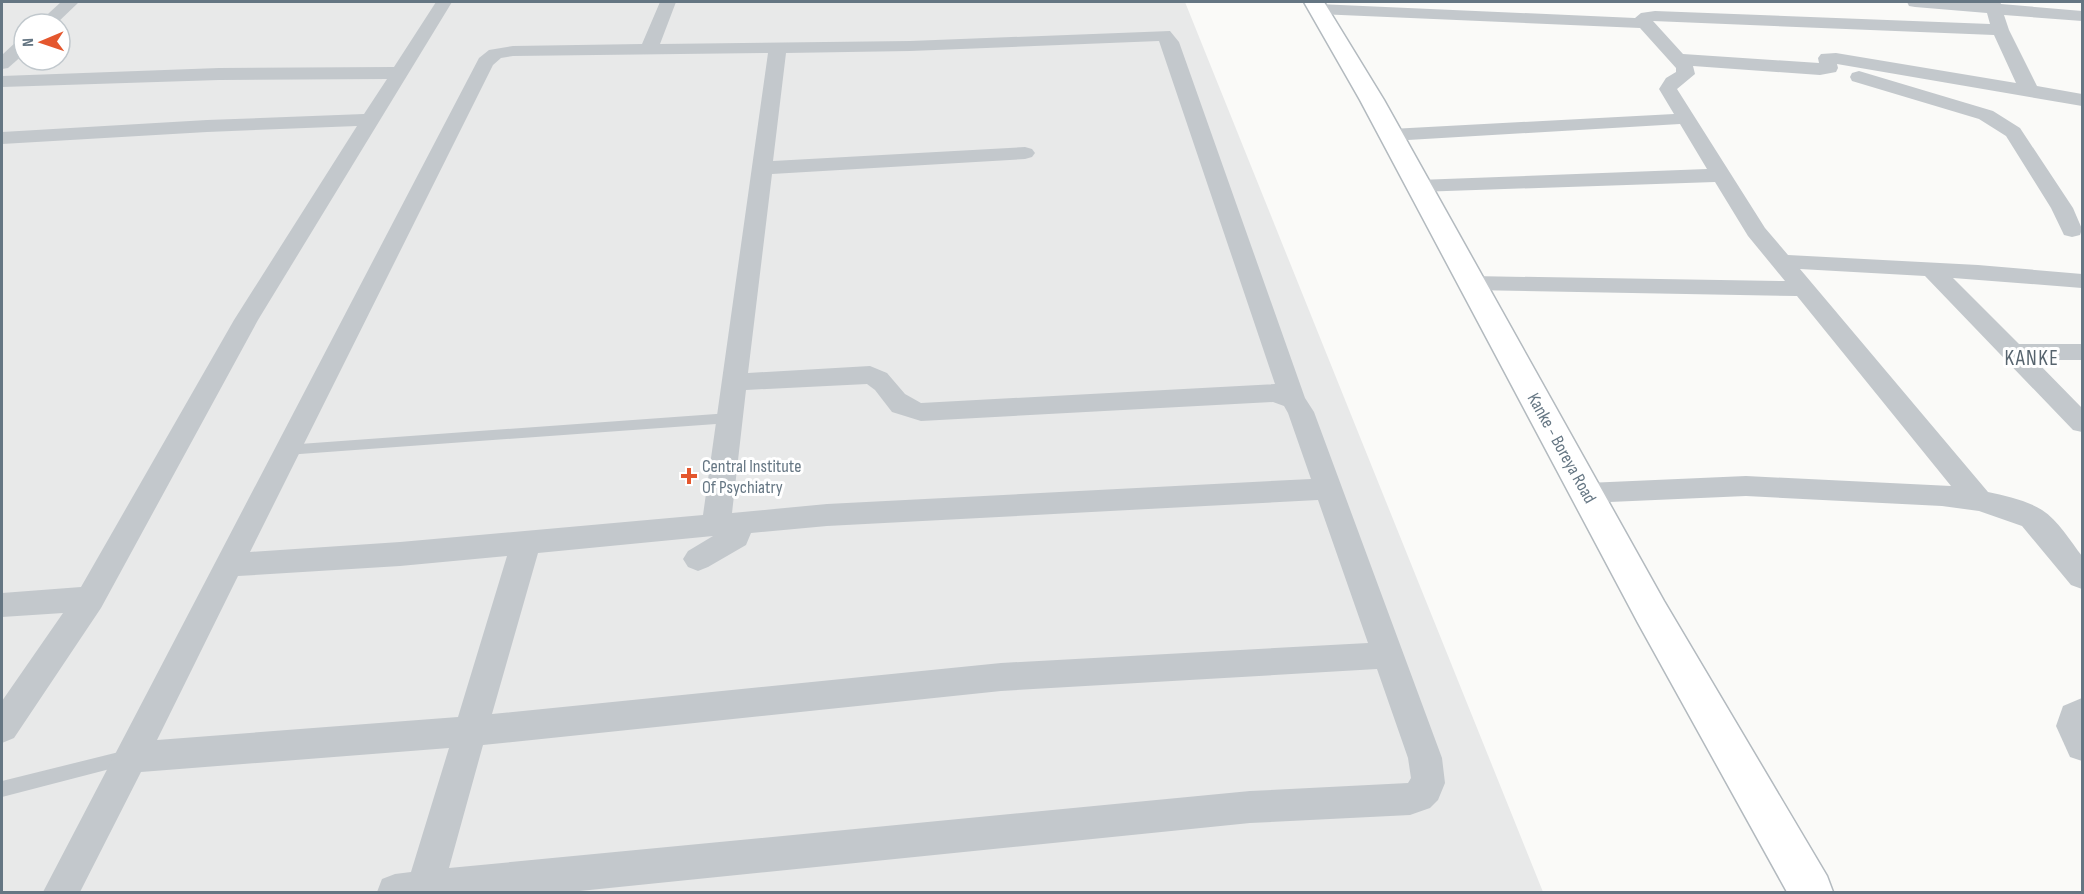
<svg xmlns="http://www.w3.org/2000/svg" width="2084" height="894" font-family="'Sofia Sans Condensed',sans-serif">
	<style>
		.built { fill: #e8e9e9; fill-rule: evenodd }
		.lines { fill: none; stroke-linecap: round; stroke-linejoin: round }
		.secondary-casing { stroke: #b3babf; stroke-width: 3 }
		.lane { fill: #c3c8cc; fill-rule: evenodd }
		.street { fill: #c3c8cc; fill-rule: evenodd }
		.secondary { fill: #fff; fill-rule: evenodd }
		.poi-dot { fill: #e4572e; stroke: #fff; stroke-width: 2 }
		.labels { text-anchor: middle; stroke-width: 6; stroke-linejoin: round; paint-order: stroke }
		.street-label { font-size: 18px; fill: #657683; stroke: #fff }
		.poi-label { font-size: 18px; fill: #657683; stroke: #fff; text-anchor: start }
		.quarter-label { font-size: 21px; letter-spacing: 1.5px; fill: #57646e; stroke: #fff }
	</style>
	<rect width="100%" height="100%" fill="#fafaf8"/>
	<path class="built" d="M 2,2 L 1185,2 L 1543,892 L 2,892 ZM 24,24 L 60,24 L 60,60 L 24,60 Z"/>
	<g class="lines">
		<g class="secondary-casing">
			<path id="secondary" d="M 1304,2 L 1324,2 L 1384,100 L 1664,601 L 1827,876 L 1833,892 L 1787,892 L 1638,623 L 1360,100 Z"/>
		</g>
		<g class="lane">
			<path d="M 730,413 L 737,418 L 730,423 L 286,455 L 279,450 L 286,445 Z"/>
			<path d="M 127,750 L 133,753 L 136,758 L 133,763 L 2,797 L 2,781 Z"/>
		</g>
		<g class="street">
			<path d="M 61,2 L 79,2 L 56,24 L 37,24 Z"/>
			<path d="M 436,2 L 452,2 L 258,320 L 101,608 L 14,738 L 2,743 L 2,701 L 63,613 L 2,617 L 2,593 L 81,587 L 234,320 L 357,126 L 207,132 L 2,144 L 2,132 L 207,120 L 364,114 L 387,79 L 219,80 L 2,87 L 2,76 L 219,68 L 394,67 Z"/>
			<path d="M 660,2 L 676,2 L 660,44 L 910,41 L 1170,31 L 1179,42 L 1305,398 L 1314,412 L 1442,758 L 1445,783 L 1438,800 L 1430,808 L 1410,815 L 1250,823 L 570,892 L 377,892 L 382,879 L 395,874 L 411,872 L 449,748 L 141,772 L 80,892 L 43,892 L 479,58 L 489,50 L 513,46 L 642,44 ZM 1159,41 L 1275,384 L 921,403 L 905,394 L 887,373 L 870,366 L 748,373 L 772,174 L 1025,159 L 1032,157 L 1035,153 L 1032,149 L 1025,147 L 773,161 L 786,53 L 910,51 ZM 768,53 L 703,515 L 400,542 L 250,552 L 493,65 L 501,58 L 513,56 ZM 867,384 L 875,390 L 892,412 L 921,421 L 1273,402 L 1284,406 L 1288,413 L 1311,479 L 827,504 L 732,513 L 746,390 ZM 1318,500 L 1368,643 L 1001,663 L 492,714 L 538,553 L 713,536 L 688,551 L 683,559 L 688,567 L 698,571 L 708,567 L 746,545 L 751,533 L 827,526 ZM 507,556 L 458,717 L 157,740 L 238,576 L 400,566 ZM 1377,669 L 1408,758 L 1411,778 L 1408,783 L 1250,791 L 449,868 L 483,745 L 1001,691 Z"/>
			<path d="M 1907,2 L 2000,2 L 2001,4 L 2082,11 L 2082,21 L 2004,15 L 2009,30 L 2037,86 L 2082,94 L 2082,106 L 1837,64 L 1838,68 L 1836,72 L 1820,75 L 1693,66 L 1695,74 L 1677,89 L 1765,228 L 1788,255 L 1978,265 L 2082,274 L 2082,288 L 1953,278 L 2019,344 L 2082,344 L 2082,360 L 2035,360 L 2082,408 L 2082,432 L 2073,430 L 1925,276 L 1800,269 L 1988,492 C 2006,496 2026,500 2042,510 C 2058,520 2071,542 2082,556 L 2082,589 L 2071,585 L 2022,526 L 1979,511 L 1942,506 L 1746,496 L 1587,503 L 1577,500 L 1573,493 L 1577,486 L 1587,483 L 1746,476 L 1951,486 L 1797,296 L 1471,290 L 1463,288 L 1459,283 L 1463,278 L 1471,276 L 1785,281 L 1748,236 L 1715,182 L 1418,192 L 1411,190 L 1407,186 L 1411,182 L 1418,180 L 1707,169 L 1680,124 L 1391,141 L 1384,139 L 1381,135 L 1384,131 L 1391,129 L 1674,114 L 1659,89 L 1666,78 L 1676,72 L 1676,68 L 1640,28 L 1318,14 L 1312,13 L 1309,9 L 1312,5 L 1318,4 L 1635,18 L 1641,13 L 1655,11 L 1990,24 L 1987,13 L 1915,7 L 1909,6 ZM 1653,21 L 1994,35 L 2016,83 L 1836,53 L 1821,54 L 1818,58 L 1819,63 L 1683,54 Z"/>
			<path d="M 24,39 L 24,54 L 8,68 L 2,69 L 2,55 L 18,40 Z"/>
			<path d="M 1859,71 L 1993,111 L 2020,128 L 2073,208 L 2082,229 L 2080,235 L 2072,237 L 2064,235 L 2051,208 L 2006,136 L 1979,119 L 1852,81 L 1850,77 L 1852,73 Z"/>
			<path d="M 2082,698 L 2082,761 L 2070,757 L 2056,726 L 2063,706 Z"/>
		</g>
		<use href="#secondary" class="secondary"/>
	</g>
	<path class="poi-dot" d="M686 467h6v6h6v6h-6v6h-6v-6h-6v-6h6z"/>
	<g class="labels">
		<g class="street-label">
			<text transform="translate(1562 448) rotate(61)" y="6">Kanke - Boreya Road</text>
		</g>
		<g class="poi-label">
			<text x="702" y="472">Central Institute<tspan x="702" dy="21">Of Psychiatry</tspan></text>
		</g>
		<g class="quarter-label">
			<text x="2032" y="365">KANKE</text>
		</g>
	</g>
	<rect width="2084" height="894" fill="none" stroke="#657683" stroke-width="6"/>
	<g transform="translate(42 42) rotate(268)"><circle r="28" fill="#ffffff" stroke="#c1c8cd" stroke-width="1.5"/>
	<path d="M0-4.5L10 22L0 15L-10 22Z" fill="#e4572e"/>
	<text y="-9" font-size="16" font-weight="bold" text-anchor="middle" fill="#657683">N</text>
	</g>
</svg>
